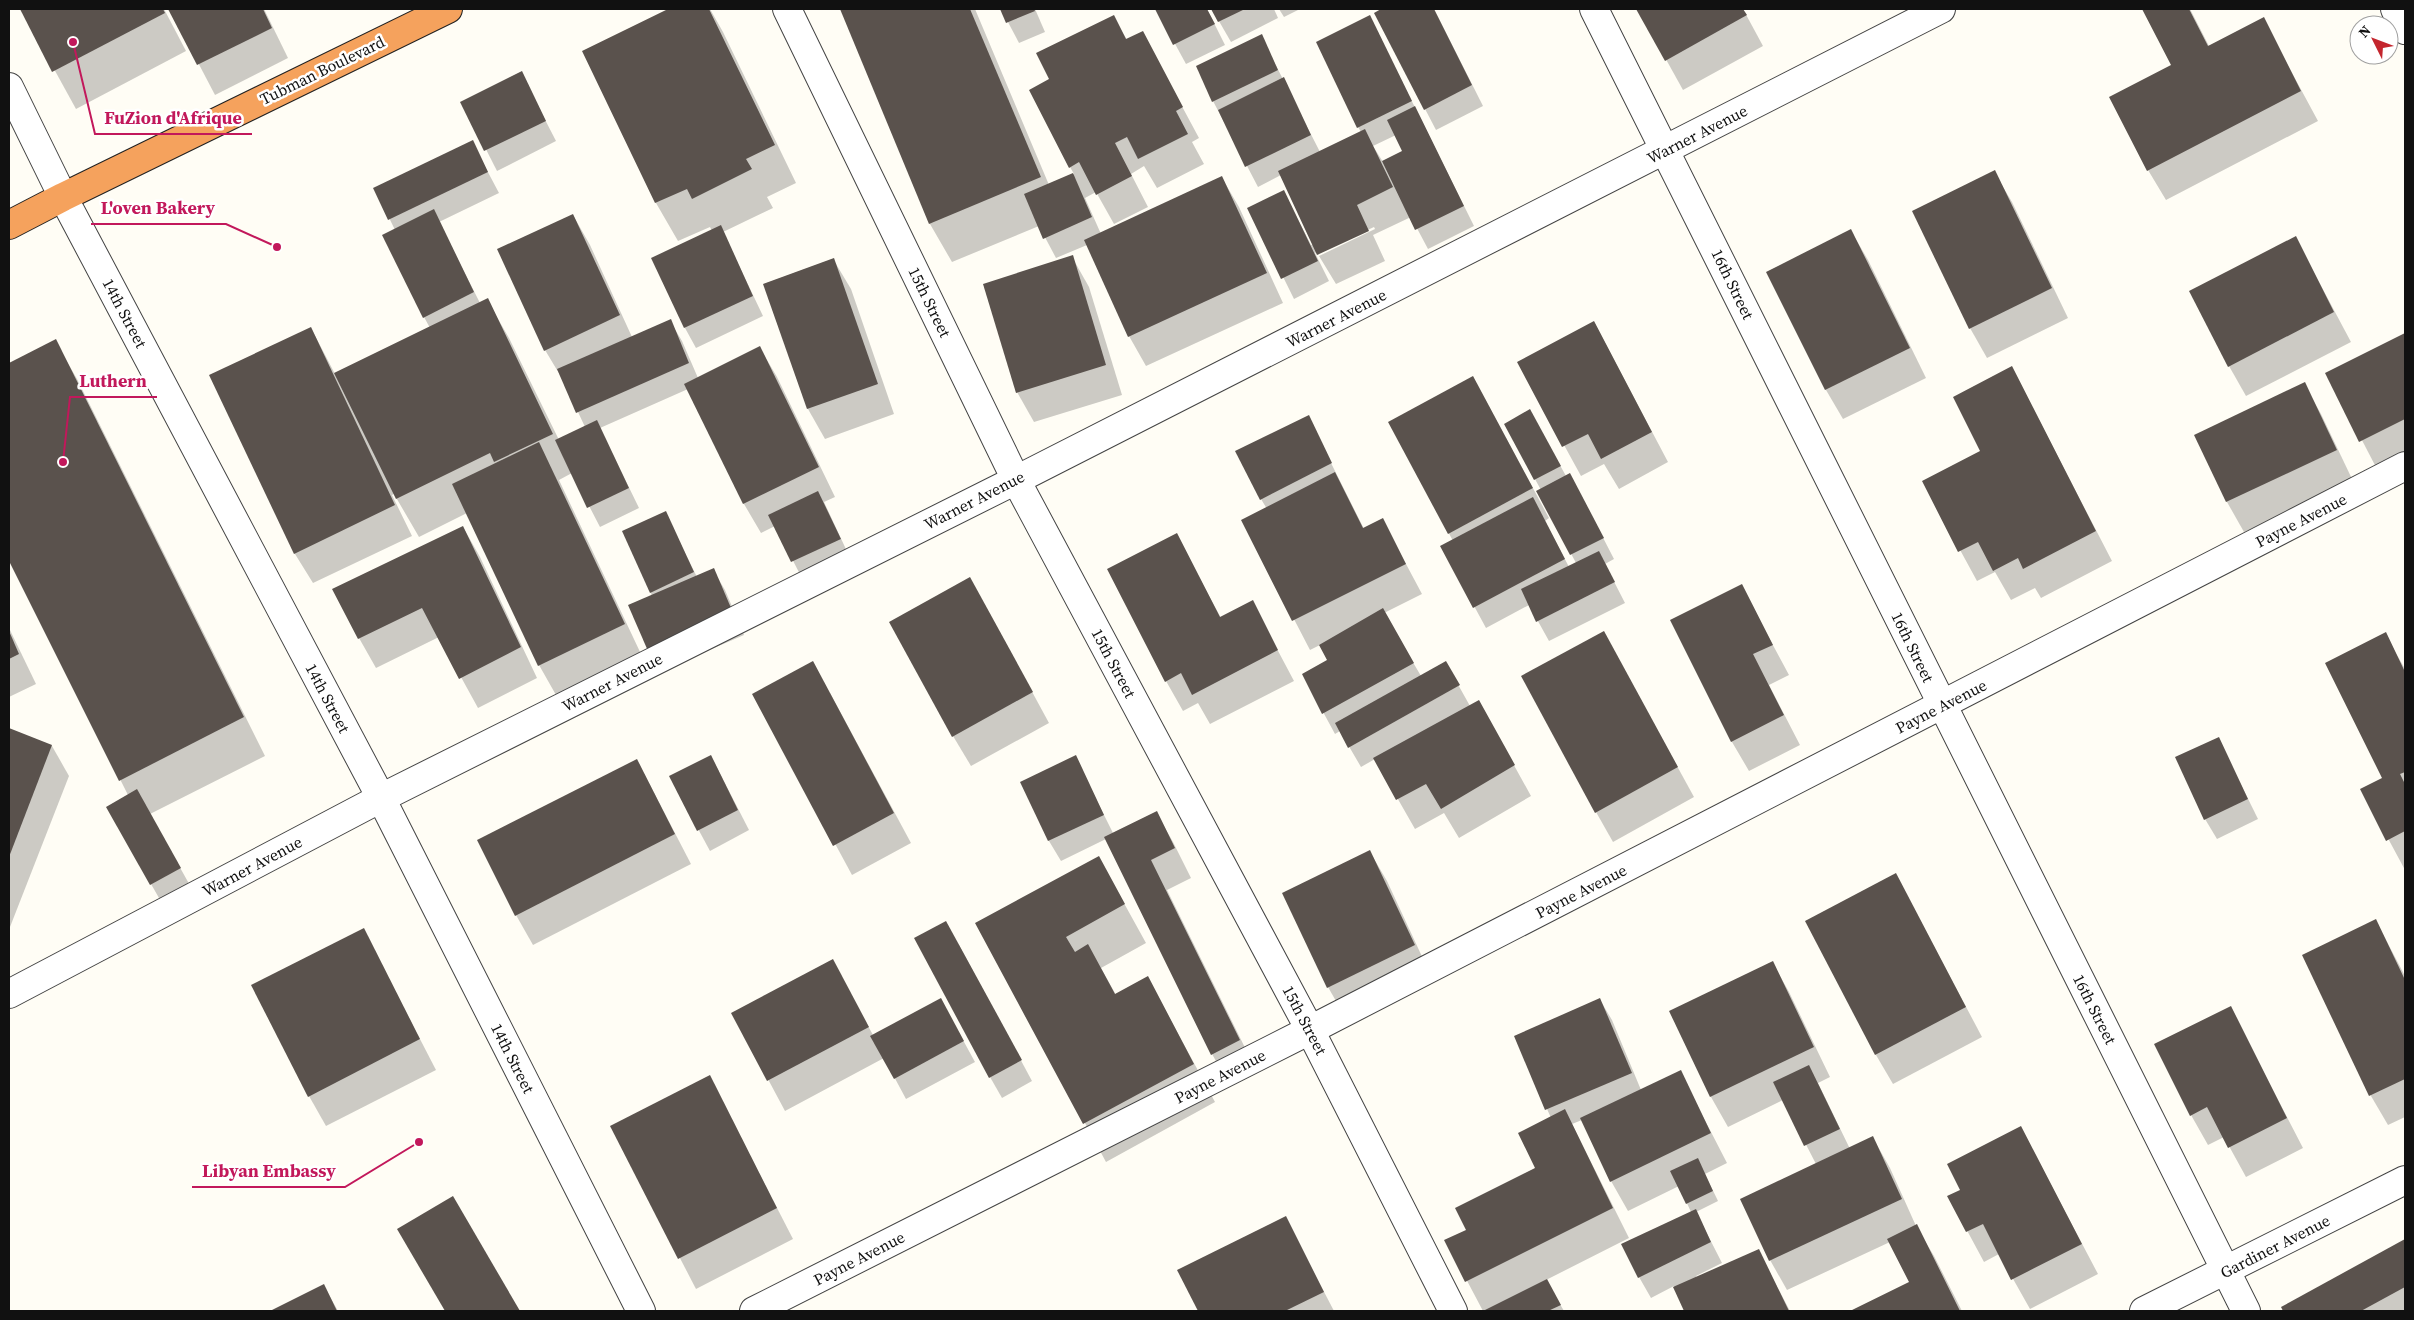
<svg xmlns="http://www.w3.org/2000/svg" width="2414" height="1320" font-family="'Source Serif 4',serif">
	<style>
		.shadow { fill: #0003; fill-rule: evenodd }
		.building { fill: #5a524d }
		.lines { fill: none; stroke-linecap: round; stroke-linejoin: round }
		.street-casing { stroke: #444; stroke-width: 30 }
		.highway-casing { stroke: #222; stroke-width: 30 }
		.street { stroke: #fff; stroke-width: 28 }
		.highway { stroke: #f5a25d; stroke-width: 28 }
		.labels { text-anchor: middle; stroke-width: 5; stroke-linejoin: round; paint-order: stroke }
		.street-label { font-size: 16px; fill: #111; stroke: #fff }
		.leader { fill: none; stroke: #c2185b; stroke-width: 2 }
		.callout-dot { fill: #c2185b; stroke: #fff; stroke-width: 2 }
		.callout-label { font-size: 18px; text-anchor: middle; font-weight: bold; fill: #c2185b; stroke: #fff; stroke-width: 5; stroke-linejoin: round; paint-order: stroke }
	</style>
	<rect width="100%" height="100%" fill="#fffdf5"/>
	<g class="shadow">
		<path d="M 21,9 L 164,9 L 186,51 L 76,109 Z"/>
		<path d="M 170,9 L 264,9 L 288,58 L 215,95 Z"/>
		<path d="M 671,9 L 710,9 L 723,32 L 796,183 L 767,197 L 773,208 L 723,232 L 763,316 L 696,348 L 685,328 L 712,231 L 710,227 L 678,241 L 656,203 L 584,51 Z"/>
		<path d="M 841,9 L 975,9 L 1049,185 L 1074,174 L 1070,167 L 1051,80 L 1113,16 L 1127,40 L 1142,32 L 1199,138 L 1192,142 L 1204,164 L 1157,188 L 1144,166 L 1131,174 L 1148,207 L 1114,224 L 1096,192 L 1085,198 L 1101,234 L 1222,178 L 1239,207 L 1283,303 L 1146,366 L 1129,336 L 1087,245 L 1056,258 L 1039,226 L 952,262 L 930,224 Z"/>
		<path d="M 1001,9 L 1035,9 L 1045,32 L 1019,43 Z"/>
		<path d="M 1156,9 L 1207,9 L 1225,45 L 1186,64 Z"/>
		<path d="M 1212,9 L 1274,9 L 1278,18 L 1231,42 Z"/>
		<path d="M 1279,9 L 1300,9 L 1284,17 Z"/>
		<path d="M 1384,9 L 1434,9 L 1483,106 L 1436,130 L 1375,13 Z"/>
		<path d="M 1638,9 L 1743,9 L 1763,46 L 1683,90 Z"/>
		<path d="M 2144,9 L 2190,9 L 2209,46 L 2263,19 L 2318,121 L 2166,200 L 2148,170 L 2173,66 Z"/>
		<path d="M 1370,17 L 1474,226 L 1428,249 L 1411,217 L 1373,235 L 1385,261 L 1336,284 L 1319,256 L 1375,229 L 1374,227 L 1319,253 L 1319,255 L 1317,252 L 1315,253 L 1329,281 L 1294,299 L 1249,208 L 1284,192 L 1311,245 L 1314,244 L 1281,175 L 1258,187 L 1213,101 L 1261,36 L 1320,152 L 1361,132 L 1358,127 ZM 1396,135 L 1404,152 L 1383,162 L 1373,146 Z"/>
		<path d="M 521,73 L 556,141 L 497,171 L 462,102 Z"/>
		<path d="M 472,142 L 499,193 L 439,222 L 480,303 L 487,300 L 509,338 L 559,440 L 585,427 L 563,380 L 545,350 L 573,215 L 590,245 L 632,337 L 670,321 L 682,341 L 698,378 L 760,348 L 777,377 L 835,497 L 824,502 L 851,560 L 804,582 L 775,526 L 761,533 L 744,504 L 688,389 L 600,428 L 639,508 L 600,527 L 572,473 L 559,480 L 641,654 L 556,695 L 539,665 L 467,513 L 419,537 L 394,494 L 392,495 L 412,536 L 313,583 L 295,554 L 211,376 L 311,328 L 335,374 L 430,328 L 424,317 L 395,230 L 375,189 Z"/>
		<path d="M 1994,172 L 2012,202 L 2068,318 L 1987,358 L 1970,328 Z"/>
		<path d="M 1851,231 L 1868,260 L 1926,378 L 1843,419 L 1826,390 L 1768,272 Z"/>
		<path d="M 2295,237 L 2351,342 L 2246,396 L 2229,366 Z"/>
		<path d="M 1072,257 L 1089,287 L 1122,395 L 1034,422 L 1017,392 Z"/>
		<path d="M 833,259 L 851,289 L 894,414 L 825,439 L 808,409 L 764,284 Z"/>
		<path d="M 1594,322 L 1668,462 L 1619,489 L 1604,464 L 1581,476 L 1519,363 Z"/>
		<path d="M 2405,335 L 2405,457 L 2378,471 L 2327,373 Z"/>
		<path d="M 55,341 L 77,379 L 265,756 L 150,814 L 192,889 L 163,905 L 107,807 L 128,795 L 9,558 L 9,364 Z"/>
		<path d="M 2012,368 L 2112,561 L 2041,598 L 2035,588 L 2011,600 L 1995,572 L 1977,581 L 1923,482 L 1982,451 Z"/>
		<path d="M 1473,377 L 1549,518 L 1545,521 L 1569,567 L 1576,563 L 1538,491 L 1541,490 L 1505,425 L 1541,431 L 1566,476 L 1581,495 L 1614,559 L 1605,564 L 1625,603 L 1549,641 L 1529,605 L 1486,628 L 1442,547 L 1453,541 L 1390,422 Z"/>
		<path d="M 2304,384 L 2321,414 L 2353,481 L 2244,532 L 2227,502 L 2196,436 Z"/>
		<path d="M 1308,417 L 1364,529 L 1382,519 L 1422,594 L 1384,613 L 1421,676 L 1446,663 L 1470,706 L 1495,731 L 1531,796 L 1459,838 L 1444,813 L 1415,829 L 1375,759 L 1361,767 L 1340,731 L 1335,734 L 1303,675 L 1329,661 L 1320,645 L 1310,650 L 1243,521 L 1267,509 L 1261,499 Z"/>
		<path d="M 665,513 L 697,577 L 713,570 L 725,590 L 744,635 L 661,671 L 651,592 Z"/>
		<path d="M 463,527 L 480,557 L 537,678 L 478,708 L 439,637 L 376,668 L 359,638 Z"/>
		<path d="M 1176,535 L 1221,618 L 1252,602 L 1294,681 L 1210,724 L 1198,703 L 1183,711 L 1166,681 Z"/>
		<path d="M 1741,586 L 1789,675 L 1769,685 L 1800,745 L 1749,771 L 1732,742 L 1671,620 Z"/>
		<path d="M 987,609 L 1049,723 L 971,766 L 953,736 Z"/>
		<path d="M 9,628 L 36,684 L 9,697 Z"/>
		<path d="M 2385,634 L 2405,669 L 2405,870 L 2362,790 L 2384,779 Z"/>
		<path d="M 1620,662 L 1694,797 L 1613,842 L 1596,812 Z"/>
		<path d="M 830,693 L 911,843 L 852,875 L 754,694 Z"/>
		<path d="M 9,729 L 52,746 L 69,776 L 10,927 Z"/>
		<path d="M 2218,738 L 2258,819 L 2217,839 L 2205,819 Z"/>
		<path d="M 711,756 L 749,830 L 710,851 L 670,777 Z"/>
		<path d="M 1075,757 L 1113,833 L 1156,812 L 1173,842 L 1191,878 L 1167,890 L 1256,1070 L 1229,1084 L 1212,1054 L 1106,839 L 1061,861 L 1049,841 Z"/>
		<path d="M 637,760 L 691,864 L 533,945 L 516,915 Z"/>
		<path d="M 1370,852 L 1387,881 L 1431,976 L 1345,1017 L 1328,987 Z"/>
		<path d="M 1099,858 L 1146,943 L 1101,968 L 1116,995 L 1148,978 L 1215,1102 L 1106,1162 L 977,923 Z"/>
		<path d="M 1912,905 L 1982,1037 L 1893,1084 L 1876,1055 Z"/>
		<path d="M 2376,921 L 2405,976 L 2405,1117 L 2388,1125 L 2371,1096 L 2303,955 Z"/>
		<path d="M 363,929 L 436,1070 L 326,1126 L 309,1096 Z"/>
		<path d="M 958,943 L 1032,1081 L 1002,1098 L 990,1077 Z"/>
		<path d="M 832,960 L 873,1035 L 952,1020 L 975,1062 L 906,1099 L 884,1058 L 785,1111 L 733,1014 Z"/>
		<path d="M 1772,962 L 1789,992 L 1830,1077 L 1818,1083 L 1850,1149 L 1873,1138 L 1890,1168 L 1916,1226 L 1934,1256 L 1962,1311 L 1853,1311 L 1910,1283 L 1890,1242 L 1787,1290 L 1770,1260 L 1816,1164 L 1783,1100 L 1728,1127 L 1711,1097 L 1670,1012 Z"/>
		<path d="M 1600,1000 L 1612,1020 L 1641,1090 L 1680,1072 L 1727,1163 L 1705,1174 L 1718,1201 L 1696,1212 L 1722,1263 L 1696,1276 L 1697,1278 L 1758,1250 L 1790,1311 L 1685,1311 L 1674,1286 L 1651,1298 L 1639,1277 L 1691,1212 L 1679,1186 L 1628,1211 L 1611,1181 L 1582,1120 L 1572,1124 L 1629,1238 L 1546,1280 L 1564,1311 L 1483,1311 L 1446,1241 L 1468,1230 L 1537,1169 L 1551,1118 L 1515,1036 Z"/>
		<path d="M 2230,1007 L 2303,1148 L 2246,1177 L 2224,1137 L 2208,1145 L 2191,1115 Z"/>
		<path d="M 709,1076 L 793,1239 L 696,1289 L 612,1127 Z"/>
		<path d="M 2021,1128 L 2098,1274 L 2030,1309 L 1999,1254 L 1984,1262 L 1949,1197 L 1962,1190 Z"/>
		<path d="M 452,1198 L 518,1311 L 446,1311 L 416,1259 Z"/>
		<path d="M 1285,1217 L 1334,1311 L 1199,1311 L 1179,1270 Z"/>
		<path d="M 2405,1241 L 2405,1311 L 2285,1311 L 2283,1308 Z"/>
		<path d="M 324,1286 L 338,1311 L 273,1311 Z"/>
	</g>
	<g class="building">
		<path d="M 20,9 L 163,9 L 165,13 L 52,72 Z"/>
		<path d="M 168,9 L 263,9 L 272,28 L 197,65 Z"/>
		<path d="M 668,9 L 709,9 L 775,145 L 746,159 L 752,169 L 692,199 L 687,189 L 655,203 L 582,51 Z"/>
		<path d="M 840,9 L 970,9 L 1041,177 L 929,224 Z"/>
		<path d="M 1000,9 L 1034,9 L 1035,11 L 1006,23 Z"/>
		<path d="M 1155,9 L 1207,9 L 1215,24 L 1173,45 Z"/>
		<path d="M 1211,9 L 1245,9 L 1218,22 Z"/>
		<path d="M 1381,9 L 1434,9 L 1472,85 L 1424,110 L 1374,13 Z"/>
		<path d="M 1636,9 L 1743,9 L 1747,15 L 1665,61 Z"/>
		<path d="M 2142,9 L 2189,9 L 2208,46 L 2264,17 L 2301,91 L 2147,171 L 2109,97 L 2171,65 Z"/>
		<path d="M 1114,15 L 1126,39 L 1143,31 L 1183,107 L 1176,111 L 1188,134 L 1138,159 L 1127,137 L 1115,143 L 1132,176 L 1096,195 L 1079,162 L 1069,168 L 1029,90 L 1049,79 L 1036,53 Z"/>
		<path d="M 1370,15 L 1412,101 L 1357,128 L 1316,42 Z"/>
		<path d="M 1262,34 L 1278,70 L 1212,102 L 1196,66 Z"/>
		<path d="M 522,71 L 546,121 L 484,151 L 460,102 Z"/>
		<path d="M 1284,77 L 1311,135 L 1245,167 L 1218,110 Z"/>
		<path d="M 1415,106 L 1464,206 L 1415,230 L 1382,161 L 1402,151 L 1387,120 Z"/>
		<path d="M 1365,129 L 1393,187 L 1357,205 L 1369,231 L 1317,255 L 1278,171 Z"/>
		<path d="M 473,140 L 488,172 L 388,220 L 373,188 Z"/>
		<path d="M 1995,170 L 2052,288 L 1969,329 L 1912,211 Z"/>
		<path d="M 1073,173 L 1092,217 L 1043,239 L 1024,194 Z"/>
		<path d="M 1222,176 L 1267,273 L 1128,337 L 1084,240 Z"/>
		<path d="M 1284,190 L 1318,261 L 1281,279 L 1247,208 Z"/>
		<path d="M 434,209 L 474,292 L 423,318 L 382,235 Z"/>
		<path d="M 573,214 L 620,315 L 544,351 L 497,249 Z"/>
		<path d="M 721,225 L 753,296 L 684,328 L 651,258 Z"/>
		<path d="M 1851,229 L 1910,348 L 1825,390 L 1766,272 Z"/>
		<path d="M 2296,236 L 2334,312 L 2228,367 L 2189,291 Z"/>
		<path d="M 1073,255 L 1106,365 L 1016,393 L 983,284 Z"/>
		<path d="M 834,258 L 878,384 L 807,409 L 763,284 Z"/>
		<path d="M 488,298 L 553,434 L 494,462 L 490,453 L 396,499 L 334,373 Z"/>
		<path d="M 671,319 L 689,363 L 576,413 L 557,369 Z"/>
		<path d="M 1594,321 L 1652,432 L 1601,459 L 1588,434 L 1562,447 L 1517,362 Z"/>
		<path d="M 311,327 L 395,505 L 294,554 L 209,375 Z"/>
		<path d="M 2405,333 L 2405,419 L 2359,442 L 2325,373 Z"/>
		<path d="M 56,339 L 244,717 L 119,781 L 9,561 L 9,363 Z"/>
		<path d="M 760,346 L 819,467 L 743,504 L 684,384 Z"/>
		<path d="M 2012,366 L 2096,531 L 2023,569 L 2018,558 L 1993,571 L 1978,542 L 1958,552 L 1922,481 L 1980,451 L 1953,397 Z"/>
		<path d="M 1473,376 L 1533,488 L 1448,534 L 1388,422 Z"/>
		<path d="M 2305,382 L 2337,450 L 2226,502 L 2194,435 Z"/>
		<path d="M 1530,409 L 1561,466 L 1534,480 L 1504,424 Z"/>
		<path d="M 1309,415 L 1332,463 L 1260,500 L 1235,451 Z"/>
		<path d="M 597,420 L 629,488 L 587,508 L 555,440 Z"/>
		<path d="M 539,442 L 625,624 L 538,666 L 452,484 Z"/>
		<path d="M 1335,472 L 1363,528 L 1383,518 L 1406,564 L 1292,621 L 1241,520 Z"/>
		<path d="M 1570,473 L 1604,538 L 1570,555 L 1536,491 Z"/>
		<path d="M 818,491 L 841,539 L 791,562 L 768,515 Z"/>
		<path d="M 1533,497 L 1565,559 L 1473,608 L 1440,546 Z"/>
		<path d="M 666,511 L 694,572 L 650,593 L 622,531 Z"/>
		<path d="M 463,526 L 521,647 L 459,679 L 422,608 L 358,639 L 332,589 Z"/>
		<path d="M 1177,533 L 1220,617 L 1253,600 L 1278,650 L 1192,695 L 1181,673 L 1165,682 L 1107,569 Z"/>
		<path d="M 1599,551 L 1615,582 L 1536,622 L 1521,589 Z"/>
		<path d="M 714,568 L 734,615 L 648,651 L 628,605 Z"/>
		<path d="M 970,577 L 1033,692 L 952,737 L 889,622 Z"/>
		<path d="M 1742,584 L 1773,645 L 1753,654 L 1784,715 L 1731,742 L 1670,620 Z"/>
		<path d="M 1383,608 L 1414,663 L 1322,714 L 1302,674 L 1327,660 L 1319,645 Z"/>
		<path d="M 9,631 L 19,654 L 9,659 Z"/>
		<path d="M 1604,631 L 1678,767 L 1595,813 L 1521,676 Z"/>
		<path d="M 2386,632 L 2405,672 L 2405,772 L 2400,774 L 2405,784 L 2405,831 L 2386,841 L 2360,789 L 2382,778 L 2325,663 Z"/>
		<path d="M 813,661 L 894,813 L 833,846 L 752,694 Z"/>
		<path d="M 1446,661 L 1460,685 L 1348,748 L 1335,723 Z"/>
		<path d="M 1479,700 L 1515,765 L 1441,809 L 1426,784 L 1396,800 L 1373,758 Z"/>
		<path d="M 9,728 L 52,745 L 9,857 Z"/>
		<path d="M 2219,737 L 2248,799 L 2204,820 L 2175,757 Z"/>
		<path d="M 711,755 L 738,810 L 697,831 L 669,776 Z"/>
		<path d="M 1076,755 L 1104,815 L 1048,841 L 1020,782 Z"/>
		<path d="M 637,759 L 675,834 L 515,916 L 477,840 Z"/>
		<path d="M 137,789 L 181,868 L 150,885 L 106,807 Z"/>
		<path d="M 1157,811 L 1175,848 L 1151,860 L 1240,1040 L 1211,1055 L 1104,837 Z"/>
		<path d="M 1370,850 L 1415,945 L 1327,988 L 1282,893 Z"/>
		<path d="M 1099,856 L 1125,904 L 1066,937 L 1075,952 L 1088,944 L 1115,994 L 1148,976 L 1194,1064 L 1083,1124 L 975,923 Z"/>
		<path d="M 1896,873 L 1966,1007 L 1875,1055 L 1805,921 Z"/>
		<path d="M 2376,919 L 2405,980 L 2405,1079 L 2369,1096 L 2302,955 Z"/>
		<path d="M 946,921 L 1022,1060 L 989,1078 L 914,938 Z"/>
		<path d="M 364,928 L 420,1039 L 308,1097 L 251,985 Z"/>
		<path d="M 833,959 L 869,1027 L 767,1081 L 731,1013 Z"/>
		<path d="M 1773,961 L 1814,1047 L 1710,1097 L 1669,1011 Z"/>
		<path d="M 941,998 L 964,1041 L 894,1079 L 870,1036 Z"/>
		<path d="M 1600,998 L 1632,1073 L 1545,1110 L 1514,1036 Z"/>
		<path d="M 2231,1006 L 2287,1118 L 2228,1148 L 2207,1107 L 2190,1116 L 2154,1044 Z"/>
		<path d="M 1809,1065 L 1840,1129 L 1804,1146 L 1773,1082 Z"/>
		<path d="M 1681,1070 L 1711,1133 L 1610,1182 L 1580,1118 Z"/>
		<path d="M 710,1075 L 777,1208 L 678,1259 L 610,1126 Z"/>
		<path d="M 1565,1109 L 1613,1208 L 1465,1282 L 1444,1240 L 1466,1230 L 1455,1208 L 1535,1168 L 1518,1133 Z"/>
		<path d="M 2021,1126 L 2082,1244 L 2011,1280 L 1983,1224 L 1966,1232 L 1947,1196 L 1960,1190 L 1947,1164 Z"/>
		<path d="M 1873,1136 L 1902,1199 L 1769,1261 L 1740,1199 Z"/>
		<path d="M 1698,1158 L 1713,1191 L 1686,1204 L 1670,1171 Z"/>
		<path d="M 453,1196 L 520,1311 L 445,1311 L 397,1229 Z"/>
		<path d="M 1696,1209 L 1711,1242 L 1638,1278 L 1621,1244 Z"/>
		<path d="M 1286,1216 L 1324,1292 L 1285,1311 L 1198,1311 L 1177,1270 Z"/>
		<path d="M 1917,1224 L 1960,1311 L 1850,1311 L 1909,1282 L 1887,1239 Z"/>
		<path d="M 2405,1239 L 2405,1287 L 2361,1311 L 2283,1311 L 2281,1307 Z"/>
		<path d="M 1759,1249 L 1789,1311 L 1684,1311 L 1673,1287 Z"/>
		<path d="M 1547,1279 L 1561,1305 L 1548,1311 L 1483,1311 Z"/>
		<path d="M 324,1284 L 337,1311 L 270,1311 Z"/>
	</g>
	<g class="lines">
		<g class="street-casing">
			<g id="street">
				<path d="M 787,9 L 1016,480 L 1310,1030 L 1453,1311"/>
				<path d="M 1594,9 L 2246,1311"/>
				<path d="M 2395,9 L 2405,30"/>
				<path d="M 9,87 L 63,197 L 381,798 L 641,1311"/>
				<path d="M 9,994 L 381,798 L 1016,480 L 1941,9"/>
				<path d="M 754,1311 L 1310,1030 L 2405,466"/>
				<path d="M 2144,1311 L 2405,1180"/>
			</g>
		</g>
		<g class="highway-casing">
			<path id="highway" d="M 9,225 L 63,197 L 448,9"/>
		</g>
		<use href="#street" class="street"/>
		<use href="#highway" class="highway"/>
	</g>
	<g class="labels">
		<g class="street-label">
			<text transform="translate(322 70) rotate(-26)" y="6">Tubman Boulevard</text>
			<text transform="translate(1697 134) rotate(-27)" y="6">Warner Avenue</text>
			<text transform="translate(1733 284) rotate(64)" y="6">16th Street</text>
			<text transform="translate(930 302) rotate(64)" y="6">15th Street</text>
			<text transform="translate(125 313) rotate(62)" y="6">14th Street</text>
			<text transform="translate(1336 318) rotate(-27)" y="6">Warner Avenue</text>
			<text transform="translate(974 500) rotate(-27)" y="6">Warner Avenue</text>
			<text transform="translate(2301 520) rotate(-27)" y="6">Payne Avenue</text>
			<text transform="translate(1913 647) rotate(64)" y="6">16th Street</text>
			<text transform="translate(1114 663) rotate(62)" y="6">15th Street</text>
			<text transform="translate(612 682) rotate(-27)" y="6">Warner Avenue</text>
			<text transform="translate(328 698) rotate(62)" y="6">14th Street</text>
			<text transform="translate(1941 706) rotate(-27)" y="6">Payne Avenue</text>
			<text transform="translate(252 866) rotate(-28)" y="6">Warner Avenue</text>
			<text transform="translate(1581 891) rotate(-27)" y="6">Payne Avenue</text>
			<text transform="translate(2095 1009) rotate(63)" y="6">16th Street</text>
			<text transform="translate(1305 1020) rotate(62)" y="6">15th Street</text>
			<text transform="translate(513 1058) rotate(63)" y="6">14th Street</text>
			<text transform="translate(1220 1076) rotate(-27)" y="6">Payne Avenue</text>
			<text transform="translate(2275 1246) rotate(-27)" y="6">Gardiner Avenue</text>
			<text transform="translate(859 1258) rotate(-27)" y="6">Payne Avenue</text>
		</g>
	</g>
	<path class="leader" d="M73 42L95 134H252M277 247L226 224H91M63 462L70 397H157M419 1142L345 1187H192"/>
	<g class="callout-dot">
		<circle cx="73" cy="42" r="5"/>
		<circle cx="277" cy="247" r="5"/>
		<circle cx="63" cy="462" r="5"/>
		<circle cx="419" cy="1142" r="5"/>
	</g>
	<g class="callout-label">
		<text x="173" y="124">FuZion d'Afrique</text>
		<text x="158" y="214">L'oven Bakery</text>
		<text x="113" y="387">Luthern</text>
		<text x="269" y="1177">Libyan Embassy</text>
	</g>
	<rect width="2414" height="1320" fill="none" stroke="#111111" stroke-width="20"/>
	<g transform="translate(2374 40) rotate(312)"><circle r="24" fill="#ffffff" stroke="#a0a0a0"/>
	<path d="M0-4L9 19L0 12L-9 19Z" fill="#c4262e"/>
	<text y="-8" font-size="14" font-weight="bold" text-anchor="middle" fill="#111111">N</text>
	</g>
</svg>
